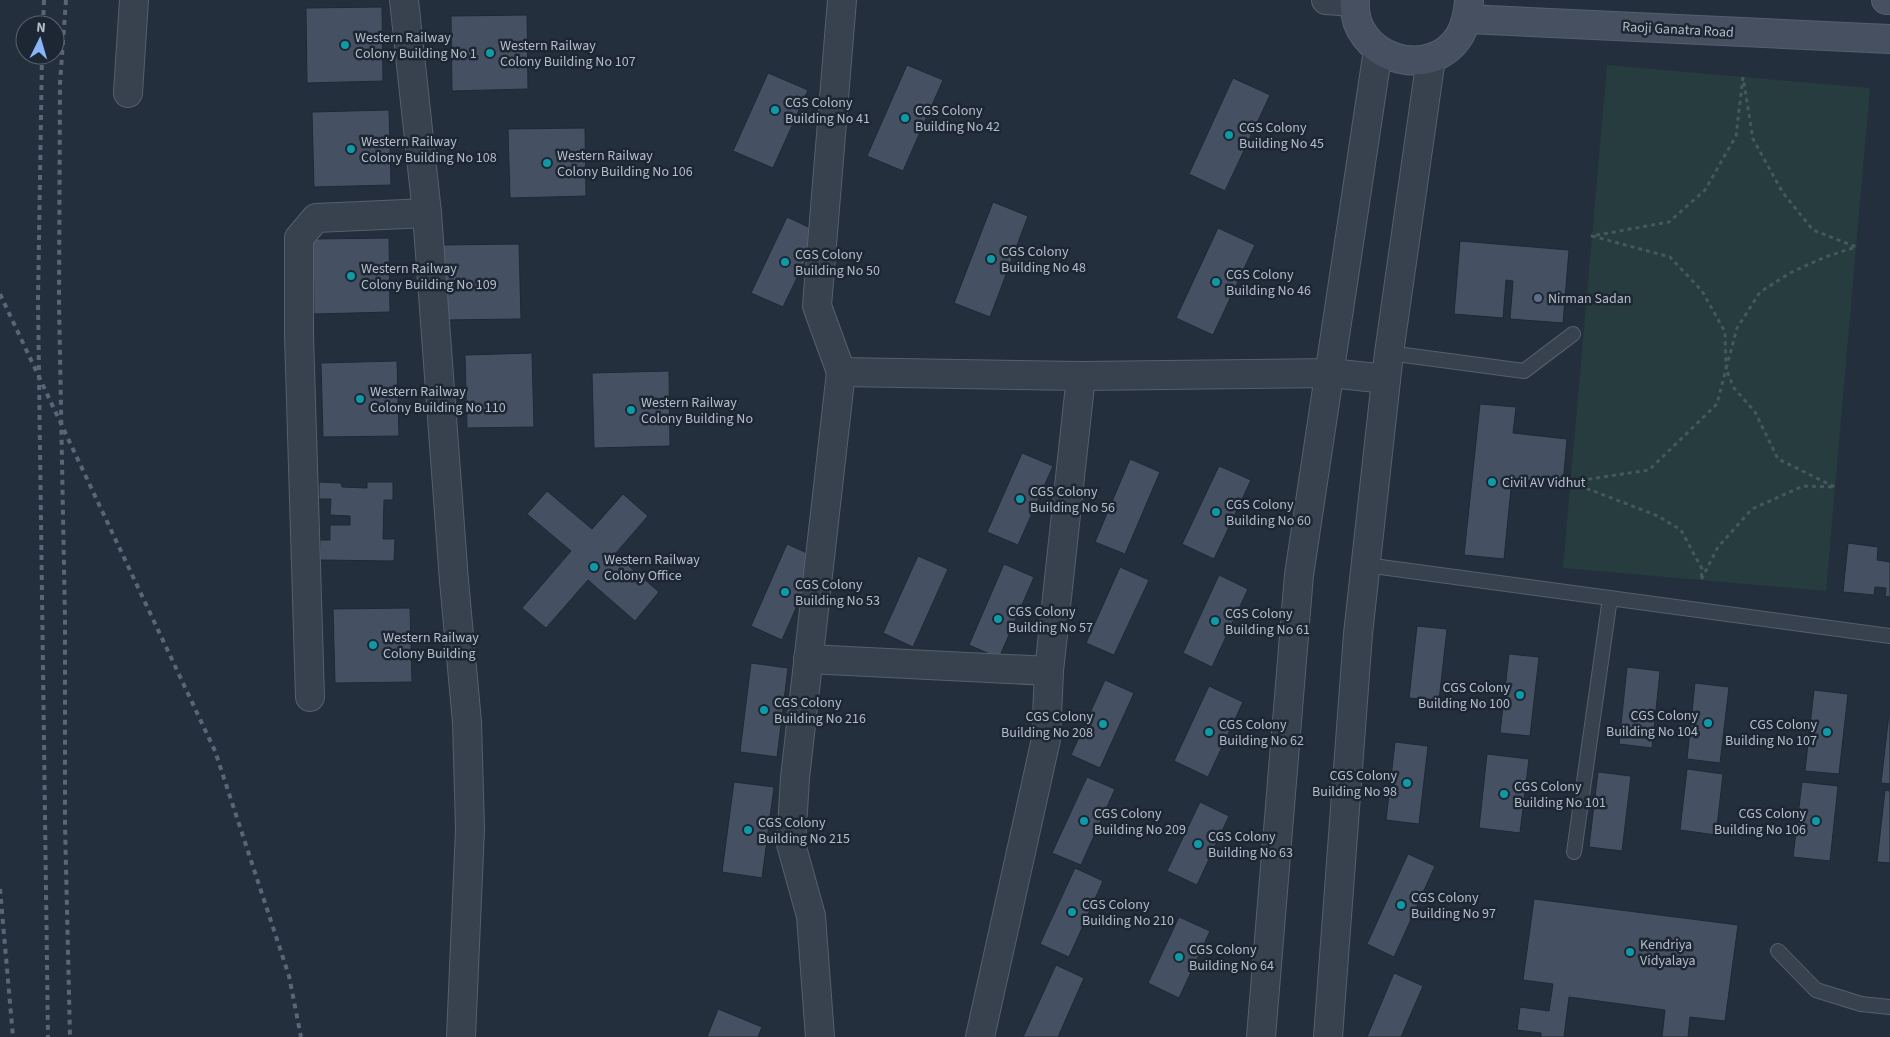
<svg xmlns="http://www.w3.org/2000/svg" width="1890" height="1037" font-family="'Source Sans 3',sans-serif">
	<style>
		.green { fill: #263c3f }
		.building { fill: #455162; stroke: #1f2835 }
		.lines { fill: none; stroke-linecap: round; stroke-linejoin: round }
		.lane-casing { stroke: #565f6c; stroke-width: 16 }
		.street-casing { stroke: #565f6c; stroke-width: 30 }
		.secondary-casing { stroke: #565f6c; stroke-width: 30 }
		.path { stroke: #44595c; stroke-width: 3; stroke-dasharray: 4 4; stroke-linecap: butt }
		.lane { stroke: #38414e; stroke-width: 14 }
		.street { stroke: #38414e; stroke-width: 28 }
		.secondary { stroke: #465061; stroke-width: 28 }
		.rail { stroke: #5a6575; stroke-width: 4; stroke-dasharray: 5 5; stroke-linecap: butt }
		.culture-dot { fill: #0f9aa8; stroke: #1d2633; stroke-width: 2 }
		.service-dot { fill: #5c6f8a; stroke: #1d2633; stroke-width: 2 }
		.labels { text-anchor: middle; stroke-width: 5; stroke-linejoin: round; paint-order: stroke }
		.street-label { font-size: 14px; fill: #b4bcc9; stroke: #1d2633 }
		.poi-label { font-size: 14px; fill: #b4bcc9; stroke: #1d2633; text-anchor: start }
	</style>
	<rect width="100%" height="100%" fill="#242f3e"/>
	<path class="green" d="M 1607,65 L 1870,88 L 1826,591 L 1563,568 Z"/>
	<g class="building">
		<path d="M 382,7 L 383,81 L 307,83 L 306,8 Z"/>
		<path d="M 527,15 L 528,89 L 452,91 L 451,16 Z"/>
		<path d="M 907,65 L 943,80 L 903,171 L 867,156 Z"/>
		<path d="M 768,73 L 808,90 L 773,168 L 733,151 Z"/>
		<path d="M 1233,78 L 1270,95 L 1225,191 L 1189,174 Z"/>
		<path d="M 389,110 L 391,185 L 314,187 L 312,112 Z"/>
		<path d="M 585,128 L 586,196 L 510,198 L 508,129 Z"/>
		<path d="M 993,202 L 1028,216 L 990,317 L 954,303 Z"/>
		<path d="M 787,217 L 819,232 L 783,307 L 751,293 Z"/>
		<path d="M 1218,228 L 1255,245 L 1213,335 L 1176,318 Z"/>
		<path d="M 389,238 L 390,312 L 314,314 L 313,239 Z"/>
		<path d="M 1460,241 L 1569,250 L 1563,323 L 1510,319 L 1513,281 L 1506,280 L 1503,318 L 1454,314 Z"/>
		<path d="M 519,244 L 521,319 L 444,320 L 443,245 Z"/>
		<path d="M 532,353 L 534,427 L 467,428 L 465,355 Z"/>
		<path d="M 397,361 L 399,436 L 323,437 L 321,363 Z"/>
		<path d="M 669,371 L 670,446 L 594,448 L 592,373 Z"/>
		<path d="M 1480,404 L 1516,407 L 1513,433 L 1567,439 L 1563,484 L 1512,479 L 1504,559 L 1464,555 Z"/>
		<path d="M 1022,453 L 1053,466 L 1018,545 L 987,532 Z"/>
		<path d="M 1130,459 L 1160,472 L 1125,554 L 1095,542 Z"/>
		<path d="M 1219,466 L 1251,480 L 1214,559 L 1182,544 Z"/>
		<path d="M 319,482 L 341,483 L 342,487 L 367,488 L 367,482 L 393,482 L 393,500 L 384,500 L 383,539 L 395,539 L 394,561 L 320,560 L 320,540 L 330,540 L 330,525 L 350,525 L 350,516 L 330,515 L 331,499 L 319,499 Z"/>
		<path d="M 547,491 L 592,529 L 623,494 L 648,516 L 615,554 L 659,592 L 635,621 L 588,580 L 546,628 L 522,608 L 571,551 L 527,514 Z"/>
		<path d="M 1848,543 L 1878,547 L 1877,560 L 1890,562 L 1890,597 L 1885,596 L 1886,588 L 1875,587 L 1874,595 L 1843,592 Z"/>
		<path d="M 787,544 L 818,558 L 782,640 L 751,626 Z"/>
		<path d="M 918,556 L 948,569 L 913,647 L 883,633 Z"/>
		<path d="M 1004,564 L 1034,577 L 999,658 L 969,645 Z"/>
		<path d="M 1120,567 L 1149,580 L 1114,655 L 1086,643 Z"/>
		<path d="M 1219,575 L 1248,589 L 1212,667 L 1183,653 Z"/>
		<path d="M 410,608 L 412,682 L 335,683 L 333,609 Z"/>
		<path d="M 1417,626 L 1447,629 L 1439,701 L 1409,698 Z"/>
		<path d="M 1509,654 L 1539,657 L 1530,736 L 1500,733 Z"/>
		<path d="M 751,663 L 788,668 L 777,757 L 740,752 Z"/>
		<path d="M 1627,667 L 1660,671 L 1652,748 L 1619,744 Z"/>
		<path d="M 1105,680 L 1134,693 L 1100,768 L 1071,755 Z"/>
		<path d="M 1695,683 L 1729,687 L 1720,763 L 1687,759 Z"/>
		<path d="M 1209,686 L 1243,702 L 1208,777 L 1174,761 Z"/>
		<path d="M 1814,690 L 1848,694 L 1839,774 L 1805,771 Z"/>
		<path d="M 1889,714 L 1890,714 L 1890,784 L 1881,783 Z"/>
		<path d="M 1395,742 L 1428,746 L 1419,824 L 1386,820 Z"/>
		<path d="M 1487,754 L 1529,759 L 1520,833 L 1479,828 Z"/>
		<path d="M 1687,769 L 1723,774 L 1716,835 L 1680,830 Z"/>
		<path d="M 1598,772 L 1631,776 L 1622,851 L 1589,847 Z"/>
		<path d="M 1087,777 L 1115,789 L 1081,865 L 1052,853 Z"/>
		<path d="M 734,782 L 774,787 L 762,878 L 722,872 Z"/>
		<path d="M 1802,782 L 1838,786 L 1830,861 L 1793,857 Z"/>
		<path d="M 1885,790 L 1890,791 L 1890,863 L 1877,862 Z"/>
		<path d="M 1200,802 L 1229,816 L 1197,885 L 1167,871 Z"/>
		<path d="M 1408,854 L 1435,866 L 1394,957 L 1367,944 Z"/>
		<path d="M 1075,868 L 1103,881 L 1069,957 L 1040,944 Z"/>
		<path d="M 1534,899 L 1738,925 L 1725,1021 L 1690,1017 L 1688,1037 L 1662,1037 L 1665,1010 L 1569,997 L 1564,1037 L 1541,1037 L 1541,1033 L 1517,1030 L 1520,1007 L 1549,1011 L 1553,984 L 1523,980 Z"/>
		<path d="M 1179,917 L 1210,931 L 1179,998 L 1148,983 Z"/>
		<path d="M 1056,965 L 1084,978 L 1058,1037 L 1023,1037 Z"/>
		<path d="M 1394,973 L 1423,986 L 1413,1009 L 1401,1037 L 1367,1037 Z"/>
		<path d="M 718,1009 L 762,1027 L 758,1037 L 707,1037 Z"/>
	</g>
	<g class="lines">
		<g class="lane-casing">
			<g id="lane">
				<path d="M 1389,353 L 1524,371 L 1573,334"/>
				<path d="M 1366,565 L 1890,636"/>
				<path d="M 1574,852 L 1610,598"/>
				<path d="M 1778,951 L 1816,990 L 1861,1004 L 1890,1007"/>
			</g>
		</g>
		<g class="street-casing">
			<g id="street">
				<path d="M 404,0 L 427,213 L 454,581 L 467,722 L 470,829 L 461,1037"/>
				<path d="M 1326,0 L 1354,2"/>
				<path d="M 128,93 L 134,0"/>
				<path d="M 841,372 L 817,306 L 842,0"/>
				<path d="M 808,659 L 1049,671"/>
				<path d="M 310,697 L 299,335 L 299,238 L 316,218 L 427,213"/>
				<path d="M 820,1037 L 811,916 L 791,844 L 795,778 L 841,372 L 1081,376 L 1330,373 L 1386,379"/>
				<path d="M 980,1037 L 1046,739 L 1049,671 L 1081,376"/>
				<path d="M 1261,1037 L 1299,575 L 1378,50"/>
				<path d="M 1328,1037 L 1358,634 L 1389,353 L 1431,58"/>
			</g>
		</g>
		<g class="secondary-casing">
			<g id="secondary">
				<path d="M 1355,0 C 1350,57 1430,84 1460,35 C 1466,24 1468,13 1469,1"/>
				<path d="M 1886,0 L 1890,0"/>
				<path d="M 1467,19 L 1890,39"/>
			</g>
		</g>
		<path class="path" d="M 1743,77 L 1736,136 L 1705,190 L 1669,222 L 1592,236 L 1670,257 L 1702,291 L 1725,332 L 1726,369 L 1717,404 L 1649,470 L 1570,482 L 1658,516 L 1681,530 L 1702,569 L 1701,580 L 1718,547 L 1752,509 L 1803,486 L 1835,487 L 1778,459 L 1755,412 L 1734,388 L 1726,369 L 1737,328 L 1760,292 L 1790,273 L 1825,257 L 1856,247 L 1813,230 L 1783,193 L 1753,139 L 1743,77"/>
		<use href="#lane" class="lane"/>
		<use href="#street" class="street"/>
		<use href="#secondary" class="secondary"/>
		<g class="rail">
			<path d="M 66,0 L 60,83 L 59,303 L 65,620 L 65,824 L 70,1037"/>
			<path d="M 43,25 L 44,0"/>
			<path d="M 42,55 L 38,301 L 48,1037"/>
			<path d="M 0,294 L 215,751 L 289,976 L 301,1037"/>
			<path d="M 0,889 L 13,1037"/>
		</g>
	</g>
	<g class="culture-dot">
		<circle cx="345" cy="45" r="5"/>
		<circle cx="490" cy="53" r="5"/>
		<circle cx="775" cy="110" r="5"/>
		<circle cx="905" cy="118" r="5"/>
		<circle cx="1229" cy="135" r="5"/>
		<circle cx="351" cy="149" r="5"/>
		<circle cx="547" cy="163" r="5"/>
		<circle cx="991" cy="259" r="5"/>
		<circle cx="785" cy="262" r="5"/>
		<circle cx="351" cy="276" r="5"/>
		<circle cx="1216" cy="282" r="5"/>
		<circle cx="360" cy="399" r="5"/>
		<circle cx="631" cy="410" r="5"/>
		<circle cx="1492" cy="482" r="5"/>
		<circle cx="1020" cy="499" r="5"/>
		<circle cx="1216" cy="512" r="5"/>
		<circle cx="594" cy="567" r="5"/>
		<circle cx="785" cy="592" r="5"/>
		<circle cx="998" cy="619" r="5"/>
		<circle cx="1215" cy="621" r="5"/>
		<circle cx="373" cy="645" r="5"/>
		<circle cx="1520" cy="695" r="5"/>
		<circle cx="764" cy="710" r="5"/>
		<circle cx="1708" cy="723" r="5"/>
		<circle cx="1103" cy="724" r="5"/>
		<circle cx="1209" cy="732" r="5"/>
		<circle cx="1827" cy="732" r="5"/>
		<circle cx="1407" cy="783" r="5"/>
		<circle cx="1504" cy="794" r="5"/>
		<circle cx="1084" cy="821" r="5"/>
		<circle cx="1816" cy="821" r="5"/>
		<circle cx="748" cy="830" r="5"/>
		<circle cx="1198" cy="844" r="5"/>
		<circle cx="1401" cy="905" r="5"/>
		<circle cx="1072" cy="912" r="5"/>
		<circle cx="1630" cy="952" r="5"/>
		<circle cx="1179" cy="957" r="5"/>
	</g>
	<circle class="service-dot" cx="1538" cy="298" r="5"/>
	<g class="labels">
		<g class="street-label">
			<text transform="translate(1678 29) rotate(3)" y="5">Raoji Ganatra Road</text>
		</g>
		<g class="poi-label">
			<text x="355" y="42">Western Railway<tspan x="355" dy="16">Colony Building No 1</tspan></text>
			<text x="500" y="50">Western Railway<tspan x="500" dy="16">Colony Building No 107</tspan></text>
			<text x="785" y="107">CGS Colony<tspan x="785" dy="16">Building No 41</tspan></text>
			<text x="915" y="115">CGS Colony<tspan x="915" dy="16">Building No 42</tspan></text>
			<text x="1239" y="132">CGS Colony<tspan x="1239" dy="16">Building No 45</tspan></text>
			<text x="361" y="146">Western Railway<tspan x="361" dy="16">Colony Building No 108</tspan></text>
			<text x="557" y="160">Western Railway<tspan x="557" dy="16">Colony Building No 106</tspan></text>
			<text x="1001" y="256">CGS Colony<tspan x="1001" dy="16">Building No 48</tspan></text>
			<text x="795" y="259">CGS Colony<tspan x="795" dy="16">Building No 50</tspan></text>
			<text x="361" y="273">Western Railway<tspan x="361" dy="16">Colony Building No 109</tspan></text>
			<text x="1226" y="279">CGS Colony<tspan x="1226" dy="16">Building No 46</tspan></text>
			<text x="1548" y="303">Nirman Sadan</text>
			<text x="370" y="396">Western Railway<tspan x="370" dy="16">Colony Building No 110</tspan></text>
			<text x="641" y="407">Western Railway<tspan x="641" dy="16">Colony Building No</tspan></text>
			<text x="1502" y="487">Civil AV Vidhut</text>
			<text x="1030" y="496">CGS Colony<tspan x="1030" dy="16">Building No 56</tspan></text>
			<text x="1226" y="509">CGS Colony<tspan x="1226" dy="16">Building No 60</tspan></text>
			<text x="604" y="564">Western Railway<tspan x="604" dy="16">Colony Office</tspan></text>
			<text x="795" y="589">CGS Colony<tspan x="795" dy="16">Building No 53</tspan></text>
			<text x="1008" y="616">CGS Colony<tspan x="1008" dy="16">Building No 57</tspan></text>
			<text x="1225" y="618">CGS Colony<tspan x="1225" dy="16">Building No 61</tspan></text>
			<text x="383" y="642">Western Railway<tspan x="383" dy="16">Colony Building</tspan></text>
			<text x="1510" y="692" text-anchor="end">CGS Colony<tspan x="1510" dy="16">Building No 100</tspan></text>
			<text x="774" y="707">CGS Colony<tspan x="774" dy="16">Building No 216</tspan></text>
			<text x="1698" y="720" text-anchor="end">CGS Colony<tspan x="1698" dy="16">Building No 104</tspan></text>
			<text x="1093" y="721" text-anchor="end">CGS Colony<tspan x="1093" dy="16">Building No 208</tspan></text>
			<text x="1219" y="729">CGS Colony<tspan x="1219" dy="16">Building No 62</tspan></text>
			<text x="1817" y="729" text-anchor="end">CGS Colony<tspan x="1817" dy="16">Building No 107</tspan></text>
			<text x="1397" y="780" text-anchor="end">CGS Colony<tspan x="1397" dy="16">Building No 98</tspan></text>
			<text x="1514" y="791">CGS Colony<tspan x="1514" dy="16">Building No 101</tspan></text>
			<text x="1094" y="818">CGS Colony<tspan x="1094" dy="16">Building No 209</tspan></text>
			<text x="1806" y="818" text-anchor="end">CGS Colony<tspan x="1806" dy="16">Building No 106</tspan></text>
			<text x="758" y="827">CGS Colony<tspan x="758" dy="16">Building No 215</tspan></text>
			<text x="1208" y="841">CGS Colony<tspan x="1208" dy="16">Building No 63</tspan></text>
			<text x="1411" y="902">CGS Colony<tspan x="1411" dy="16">Building No 97</tspan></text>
			<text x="1082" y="909">CGS Colony<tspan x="1082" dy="16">Building No 210</tspan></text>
			<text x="1640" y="949">Kendriya<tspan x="1640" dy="16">Vidyalaya</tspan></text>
			<text x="1189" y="954">CGS Colony<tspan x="1189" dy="16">Building No 64</tspan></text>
		</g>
	</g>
	<g transform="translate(40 40) rotate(5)"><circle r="24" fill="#1d2633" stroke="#59626f"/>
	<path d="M0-4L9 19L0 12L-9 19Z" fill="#8ab4f8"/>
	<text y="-8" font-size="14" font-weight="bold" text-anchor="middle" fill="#b4bcc9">N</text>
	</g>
</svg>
